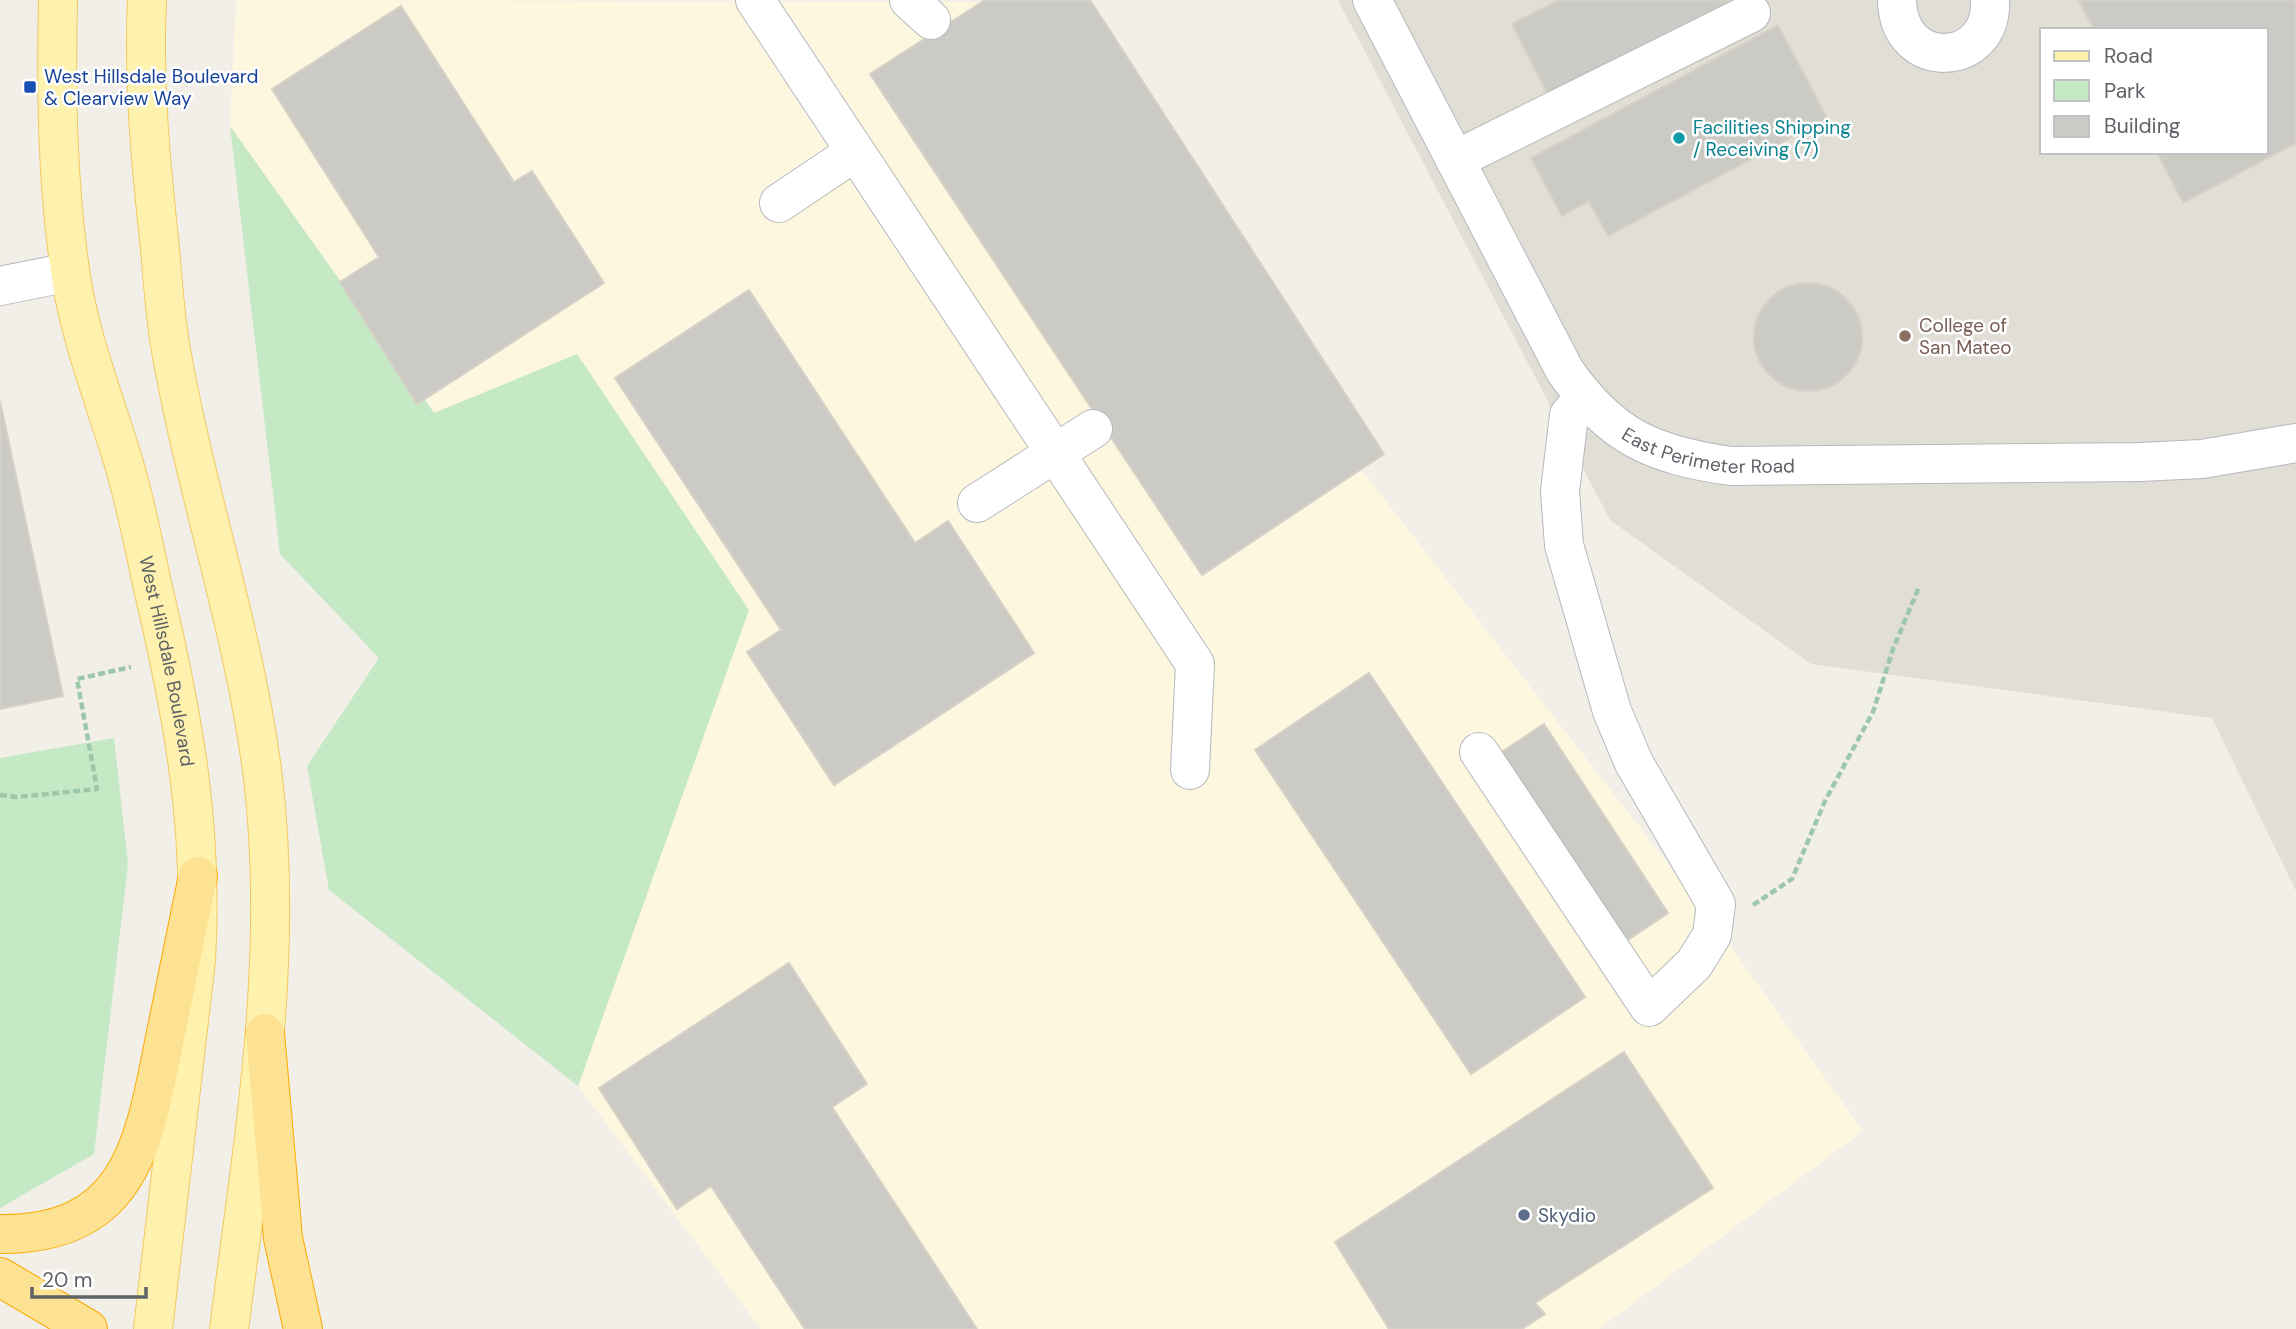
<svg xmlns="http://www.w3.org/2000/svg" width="2296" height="1329" font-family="'DM Sans',sans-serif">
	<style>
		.commercial { fill: #fef7e0 }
		.education { fill: #e1ded6; fill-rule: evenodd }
		.green { fill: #c5e8c5 }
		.building { fill: #cccac5; stroke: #d6d1c6; stroke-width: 2 }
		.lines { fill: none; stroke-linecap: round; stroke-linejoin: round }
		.minor-casing { stroke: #b5b8bc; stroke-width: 40 }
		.major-casing { stroke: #f2c960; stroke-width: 40 }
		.highway-casing { stroke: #f9ab00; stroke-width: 40 }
		.path { stroke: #9cc7a9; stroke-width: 4.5; stroke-dasharray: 7 3.5; stroke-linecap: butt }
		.minor { stroke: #fff; stroke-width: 38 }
		.major { stroke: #fff2af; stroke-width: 38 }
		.highway { stroke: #fde293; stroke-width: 38 }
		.transit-dot { fill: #1a4fb4; stroke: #fff; stroke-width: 2.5 }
		.culture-dot { fill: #0f9aa8; stroke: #fff; stroke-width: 2.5 }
		.education-dot { fill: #8d6e63; stroke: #fff; stroke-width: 2.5 }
		.service-dot { fill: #5c6f8a; stroke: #fff; stroke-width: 2.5 }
		.labels { text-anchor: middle; stroke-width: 5; stroke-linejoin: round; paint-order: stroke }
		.transit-label { font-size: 19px; fill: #164399; stroke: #fff; text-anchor: start }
		.culture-label { font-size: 19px; fill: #0d838f; stroke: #fff; text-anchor: start }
		.education-label { font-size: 19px; fill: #785e54; stroke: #fff; text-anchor: start }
		.street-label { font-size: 19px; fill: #5f6368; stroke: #fff }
		.service-label { font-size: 19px; fill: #4e5e75; stroke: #fff; text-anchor: start }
	</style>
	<rect width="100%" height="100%" fill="#f1efe8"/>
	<path class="commercial" d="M 236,0 L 998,2 L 1707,914 L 1863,1131 L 1599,1329 L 761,1329 L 578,1086 L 749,610 L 435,413 L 230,126 Z"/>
	<path class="education" d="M 1338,0 L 2296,0 L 2296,891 L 2212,718 L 1811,664 L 1610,520 ZM 2042,30 L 2266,30 L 2266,152 L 2042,152 Z"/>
	<g class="green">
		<path d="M 230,126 L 434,413 L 577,354 L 749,610 L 578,1086 L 329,890 L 307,766 L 379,658 L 280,554 Z"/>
		<path d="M 114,738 L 128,864 L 94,1154 L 0,1208 L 0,758 Z"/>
	</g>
	<g class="building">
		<path d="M 985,0 L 1090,0 L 1384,454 L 1202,575 L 870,74 Z"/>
		<path d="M 1559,0 L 1733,0 L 1548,95 L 1512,24 Z"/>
		<path d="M 2079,0 L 2296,0 L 2296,143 L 2183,203 L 2157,152 L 2266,152 L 2266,30 L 2094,30 Z"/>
		<path d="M 401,6 L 514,182 L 532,171 L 604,283 L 417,404 L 340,282 L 379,257 L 272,89 Z"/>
		<path d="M 1778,25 L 1827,118 L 1608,236 L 1589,201 L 1562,216 L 1531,158 Z"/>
		<circle cx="1808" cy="337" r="54"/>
		<path d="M 749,290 L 915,543 L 948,521 L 1034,653 L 834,785 L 747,652 L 781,630 L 615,378 Z"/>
		<path d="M 0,401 L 63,696 L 0,709 Z"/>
		<path d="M 1369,673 L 1585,997 L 1471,1074 L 1255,750 Z"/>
		<path d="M 1544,724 L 1668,913 L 1619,946 L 1494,757 Z"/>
		<path d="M 789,963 L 867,1084 L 832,1107 L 977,1329 L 805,1329 L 711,1186 L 677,1209 L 599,1088 Z"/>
		<path d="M 1624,1052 L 1713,1188 L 1535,1303 L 1545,1314 L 1522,1329 L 1389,1329 L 1335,1242 Z"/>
	</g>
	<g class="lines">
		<g class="minor-casing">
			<g id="minor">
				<path d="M 755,0 L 1195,664 L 1190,770"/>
				<path d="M 909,0 L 931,20"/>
				<path id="s1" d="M 1372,0 L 1565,371 C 1611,437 1653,455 1731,466 L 2140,462 L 2202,459 L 2296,443"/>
				<path d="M 1897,0 C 1898,73 1994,68 1990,0"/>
				<path d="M 1455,160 L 1751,13"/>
				<path d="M 779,203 L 855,152"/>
				<path d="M 0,286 L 70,272"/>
				<path d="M 977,503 L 1093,429"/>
				<path d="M 1479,752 L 1649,1007 L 1694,964 L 1712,935 L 1716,904 L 1634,763 L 1612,711 L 1564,545 L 1560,491 L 1569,415 L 1584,398"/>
			</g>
		</g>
		<g class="major-casing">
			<g id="major">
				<path id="s2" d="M 58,0 C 56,89 57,181 70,270 C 79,337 105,400 124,464 C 136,504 144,547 153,588 C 183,715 204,828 196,960 L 153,1329"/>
				<path d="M 147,0 C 143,83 151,166 160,249 C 163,282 165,317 171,350 C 196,494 245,633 263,778 C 285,963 252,1147 229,1329"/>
			</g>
		</g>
		<g class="highway-casing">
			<g id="highway">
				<path d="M 265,1033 L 283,1238 L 303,1329"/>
				<path d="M 0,1234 C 132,1235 144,1142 165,1038 C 176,984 187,930 198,876"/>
				<path d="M 0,1277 L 88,1329"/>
			</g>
		</g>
		<g class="path">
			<path d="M 0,795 L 16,797 L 97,789 L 77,679 L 131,667"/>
			<path d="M 1753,905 L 1792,879 L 1825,801 L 1873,712 L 1893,649 L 1919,587"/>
		</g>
		<use href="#minor" class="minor"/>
		<use href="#major" class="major"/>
		<use href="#highway" class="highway"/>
	</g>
	<rect class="transit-dot" x="23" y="80" width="14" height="14" rx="3.5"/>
	<circle class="culture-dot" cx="1679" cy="138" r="7"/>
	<circle class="education-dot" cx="1905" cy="336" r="7"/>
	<circle class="service-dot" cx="1524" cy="1215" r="7"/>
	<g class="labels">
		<g class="transit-label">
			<text x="44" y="83">West Hillsdale Boulevard<tspan x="44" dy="22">&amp; Clearview Way</tspan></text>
		</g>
		<g class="culture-label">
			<text x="1693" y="134">Facilities Shipping<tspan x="1693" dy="22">/ Receiving (7)</tspan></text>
		</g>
		<g class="education-label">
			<text x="1919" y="332">College of<tspan x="1919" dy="22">San Mateo</tspan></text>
		</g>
		<g class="street-label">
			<text dy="7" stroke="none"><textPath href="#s1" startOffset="592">East Perimeter Road</textPath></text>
			<text dy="7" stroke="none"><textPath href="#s2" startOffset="674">West Hillsdale Boulevard</textPath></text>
		</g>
		<g class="service-label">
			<text x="1538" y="1222">Skydio</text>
		</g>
	</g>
	<rect x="2040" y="28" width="228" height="126" fill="#ffffff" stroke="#bfc1c3" stroke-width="2"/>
	<rect x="2054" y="51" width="35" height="10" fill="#fff2af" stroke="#bfc1c3" stroke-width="2"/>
	<text x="2104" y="63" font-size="21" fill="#5f6368">Road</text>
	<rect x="2054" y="80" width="35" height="21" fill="#c5e8c5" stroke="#bfc1c3" stroke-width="2"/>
	<text x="2104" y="98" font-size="21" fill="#5f6368">Park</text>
	<rect x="2054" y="116" width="35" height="21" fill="#cccac5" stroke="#bfc1c3" stroke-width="2"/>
	<text x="2104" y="133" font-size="21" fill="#5f6368">Building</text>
	<path d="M32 1287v10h114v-10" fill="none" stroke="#5f6368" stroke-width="3.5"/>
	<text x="42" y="1287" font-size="21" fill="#5f6368" stroke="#ffffff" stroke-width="5" paint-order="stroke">20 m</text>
</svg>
